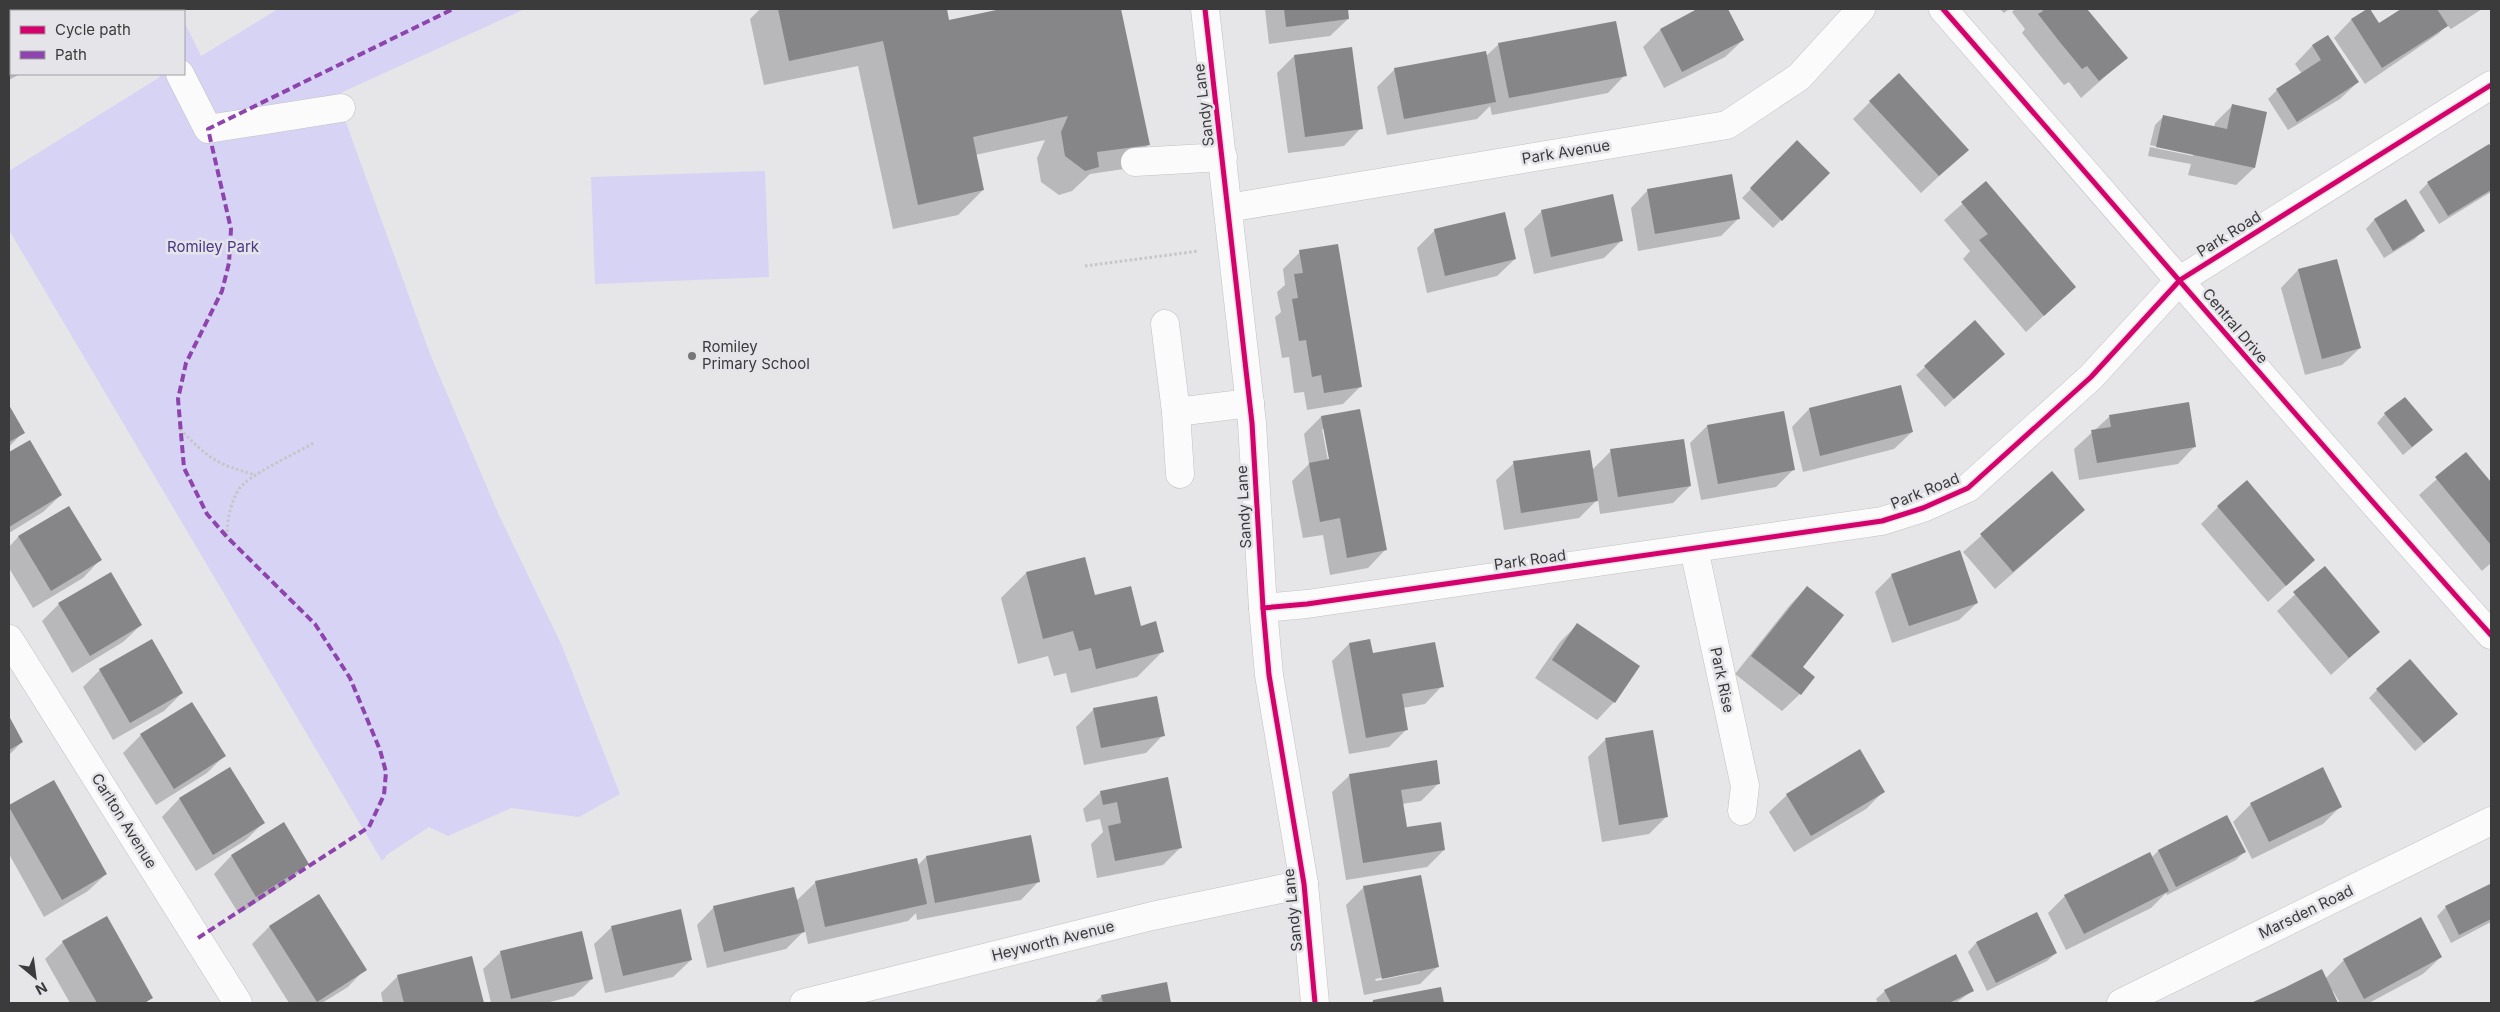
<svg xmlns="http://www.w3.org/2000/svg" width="2500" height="1012" font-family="Inter,sans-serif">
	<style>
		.green { fill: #d7d3f4 }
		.shadow { fill: #0003; fill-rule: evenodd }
		.building { fill: #868588 }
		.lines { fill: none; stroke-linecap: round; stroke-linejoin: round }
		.minor-casing { stroke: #c1c1c3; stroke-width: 29 }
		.path { stroke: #c6c6c6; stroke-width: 3; stroke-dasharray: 2.5 2.5; stroke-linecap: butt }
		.minor { stroke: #fbfbfc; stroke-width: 28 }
		.quiet { stroke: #8e44ad; stroke-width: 4; stroke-dasharray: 8 4; stroke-linecap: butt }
		.cycleway-casing { stroke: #e5e4e9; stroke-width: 8 }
		.cycleway { stroke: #d6006c; stroke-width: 5 }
		.poi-dot { fill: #777678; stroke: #e5e4e9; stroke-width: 2 }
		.labels { text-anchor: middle; stroke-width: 5; stroke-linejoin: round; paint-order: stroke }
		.street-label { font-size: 15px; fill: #3b3b3c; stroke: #e5e4e9 }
		.park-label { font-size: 15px; fill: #4a378a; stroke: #e5e4e9 }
		.poi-label { font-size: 15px; fill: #3b3b3c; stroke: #e5e4e9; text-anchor: start }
	</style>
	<rect width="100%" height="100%" fill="#e6e5e8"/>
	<g class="green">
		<path d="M 278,9 L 525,9 L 336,95 L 430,354 L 498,513 L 562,646 L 620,794 L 579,817 L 511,808 L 448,836 L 429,827 L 388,854 L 382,861 L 9,230 L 9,171 L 160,77 L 159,74 L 184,74 L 184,21 L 201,56 Z"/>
		<path d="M 765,171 L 769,277 L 595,284 L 591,177 Z"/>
	</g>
	<g class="shadow">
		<path d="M 9,9 L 98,9 L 100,11 L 11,11 L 11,74 L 20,74 L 9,80 Z"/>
		<path d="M 760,9 L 946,9 L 948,21 L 1007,9 L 1120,9 L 1149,144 L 1124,169 L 1090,174 L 1072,191 L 1059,195 L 1041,182 L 1037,158 L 1045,140 L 975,155 L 983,190 L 958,215 L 893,229 L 858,66 L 764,85 L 750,19 Z"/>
		<path d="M 1265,9 L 1346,9 L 1348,19 L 1330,36 L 1269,44 Z"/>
		<path d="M 1701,9 L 1727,9 L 1743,40 L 1725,57 L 1664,88 L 1643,47 L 1660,30 Z"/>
		<path d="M 2000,9 L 2009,9 L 2004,13 Z"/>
		<path d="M 2015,9 L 2086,9 L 2126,58 L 2081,98 L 2069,82 L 2064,85 L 2022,33 L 2025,29 L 2012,12 Z"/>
		<path d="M 2368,9 L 2379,25 L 2403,9 L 2482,9 L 2451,29 L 2447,25 L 2438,34 L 2365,84 L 2334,38 L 2351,20 Z"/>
		<path d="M 2328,36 L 2358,82 L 2340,99 L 2288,130 L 2268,99 L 2277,90 L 2302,74 L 2295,64 L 2312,46 Z"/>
		<path d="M 1499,44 L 1625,75 L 1608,93 L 1492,115 L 1490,106 L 1477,119 L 1387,135 L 1377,87 L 1395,69 L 1486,56 Z"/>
		<path d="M 1294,56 L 1361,128 L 1344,146 L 1288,153 L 1277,73 Z"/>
		<path d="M 1870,102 L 1967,150 L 1921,193 L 1853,119 Z"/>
		<path d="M 2232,106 L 2254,168 L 2236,185 L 2188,175 L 2191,164 L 2148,156 L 2150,147 L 2193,156 L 2193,154 L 2150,145 L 2155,125 L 2163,117 L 2214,127 L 2215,123 Z"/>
		<path d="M 1797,142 L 1828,173 L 1773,228 L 1742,198 Z"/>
		<path d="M 2489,146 L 2491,149 L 2491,192 L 2439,224 L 2419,192 L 2428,183 Z"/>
		<path d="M 1986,183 L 2075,287 L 2026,332 L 1963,259 L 1970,251 L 1944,220 Z"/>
		<path d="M 1648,190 L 1739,218 L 1721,236 L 1638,251 L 1631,208 Z"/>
		<path d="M 2405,201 L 2423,230 L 2415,239 L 2384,258 L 2366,229 L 2374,220 Z"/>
		<path d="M 1542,211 L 1622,240 L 1604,258 L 1534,274 L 1524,229 Z"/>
		<path d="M 1435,230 L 1515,259 L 1497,276 L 1427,293 L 1417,248 Z"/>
		<path d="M 1300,252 L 1360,387 L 1343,404 L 1307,410 L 1304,392 L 1294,393 L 1289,357 L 1282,358 L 1275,317 L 1281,312 L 1277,292 L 1285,285 L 1283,269 Z"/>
		<path d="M 2336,260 L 2360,348 L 2342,365 L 2305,375 L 2281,288 L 2298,270 Z"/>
		<path d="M 1995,362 L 1945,407 L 1916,375 L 1925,367 Z"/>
		<path d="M 1900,386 L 1912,432 L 1894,449 L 1803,472 L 1792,427 L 1809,409 Z"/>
		<path d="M 2188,403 L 2195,446 L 2178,464 L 2079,480 L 2074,449 L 2109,417 Z"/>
		<path d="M 9,407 L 23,432 L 9,447 Z"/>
		<path d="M 1359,410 L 1385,550 L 1368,568 L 1330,575 L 1323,535 L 1303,538 L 1292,481 L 1309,464 L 1304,434 L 1321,417 ZM 1322,429 L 1324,429 L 1331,465 L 1329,466 Z"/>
		<path d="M 2385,414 L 2422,439 L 2403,455 L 2377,423 Z"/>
		<path d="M 1707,426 L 1794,469 L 1776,487 L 1701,500 L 1690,443 Z"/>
		<path d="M 29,442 L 61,495 L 43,512 L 9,533 L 9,454 Z"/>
		<path d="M 1611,451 L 1690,486 L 1673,503 L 1600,514 L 1598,499 L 1579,518 L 1504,530 L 1496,480 L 1514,463 L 1592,470 Z"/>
		<path d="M 2466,453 L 2491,485 L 2491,563 L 2482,571 L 2419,495 Z"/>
		<path d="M 2052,473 L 2084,510 L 1995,589 L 1963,552 Z"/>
		<path d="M 68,507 L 100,560 L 83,578 L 33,608 L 9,568 L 9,547 L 18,537 Z"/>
		<path d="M 2218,507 L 2314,560 L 2268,602 L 2201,524 Z"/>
		<path d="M 1084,558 L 1094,597 L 1140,627 L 1162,652 L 1137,677 L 1071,693 L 1066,673 L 1054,676 L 1048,656 L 1018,664 L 1001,598 L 1026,573 Z"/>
		<path d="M 2324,568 L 2378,632 L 2331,675 L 2277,611 Z"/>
		<path d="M 1892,575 L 1977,603 L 1959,620 L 1892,643 L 1875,592 Z"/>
		<path d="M 1807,587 L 1800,694 L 1782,711 L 1735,674 L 1790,605 Z"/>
		<path d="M 59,604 L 141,625 L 123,642 L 72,673 L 42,621 Z"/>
		<path d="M 1577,625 L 1614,702 L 1597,720 L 1535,678 L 1560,642 Z"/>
		<path d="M 1349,644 L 1442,686 L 1425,704 L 1403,708 L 1407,729 L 1389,747 L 1349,754 L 1332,661 Z"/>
		<path d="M 100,670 L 182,693 L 164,711 L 113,740 L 83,687 Z"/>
		<path d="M 2377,690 L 2448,722 L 2415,751 L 2369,698 Z"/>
		<path d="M 1094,709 L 1163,735 L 1146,753 L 1084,765 L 1076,727 Z"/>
		<path d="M 9,718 L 22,742 L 9,755 Z"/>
		<path d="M 141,735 L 224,756 L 207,773 L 156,805 L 123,753 Z"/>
		<path d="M 1605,740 L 1666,817 L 1649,834 L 1602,842 L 1588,757 Z"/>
		<path d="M 230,769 L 263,823 L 246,840 L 196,871 L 162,817 L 179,799 Z"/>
		<path d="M 1350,775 L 1439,783 L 1421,801 L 1402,804 L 1406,829 L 1444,850 L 1427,867 L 1346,880 L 1332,792 Z"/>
		<path d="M 1167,779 L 1180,848 L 1163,865 L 1097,878 L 1091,844 L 1103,832 L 1100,819 L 1086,822 L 1083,809 L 1101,792 Z"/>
		<path d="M 53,782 L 106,874 L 88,891 L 44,917 L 9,854 L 9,806 Z"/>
		<path d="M 1883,792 L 1866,809 L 1794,852 L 1769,812 L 1787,795 Z"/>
		<path d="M 2251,804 L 2341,806 L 2323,824 L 2252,859 L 2233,822 Z"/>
		<path d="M 2227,817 L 2244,852 L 2236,860 L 2167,895 L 2166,893 L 2151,908 L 2066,950 L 2048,913 L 2065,896 L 2151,858 L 2158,851 Z"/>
		<path d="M 283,824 L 308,864 L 290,881 L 239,914 L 214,874 L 231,856 Z"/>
		<path d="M 1030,837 L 1038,882 L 1021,900 L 917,920 L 916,913 L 908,921 L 808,944 L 805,930 L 786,949 L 707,968 L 697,925 L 714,907 L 796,901 L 816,882 L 917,866 L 926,857 Z"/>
		<path d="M 2489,886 L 2491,890 L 2491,922 L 2451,943 L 2437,916 L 2446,907 Z"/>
		<path d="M 1364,887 L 1437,967 L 1420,984 L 1364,995 L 1346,905 ZM 1419,970 L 1419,972 L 1376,981 L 1375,979 Z"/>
		<path d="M 319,896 L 365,969 L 348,987 L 322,1003 L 289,1003 L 252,944 L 269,927 Z"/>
		<path d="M 2036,913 L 2056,953 L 2047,961 L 1987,991 L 1968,952 L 1976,943 Z"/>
		<path d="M 612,927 L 691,960 L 673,977 L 605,993 L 594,944 Z"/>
		<path d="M 63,942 L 151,998 L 146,1003 L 70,1003 L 45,959 Z"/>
		<path d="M 501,952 L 592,979 L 574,996 L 546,1003 L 491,1003 L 483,969 Z"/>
		<path d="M 2441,957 L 2423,974 L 2369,1003 L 2340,1003 L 2333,991 L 2331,992 L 2337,1003 L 2254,1003 L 2321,971 L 2325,979 L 2344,960 Z"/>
		<path d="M 471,958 L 482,1003 L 383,1003 L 381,993 L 398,976 Z"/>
		<path d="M 1166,983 L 1170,1003 L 1094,1003 L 1102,996 Z"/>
		<path d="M 1440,988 L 1443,1003 L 1371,1003 L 1373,1001 Z"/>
		<path d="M 1973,990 L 1956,1003 L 1878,1003 L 1876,999 L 1885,991 Z"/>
	</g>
	<g class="building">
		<path d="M 9,9 L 33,9 L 29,11 L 11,11 L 11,73 L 9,74 Z"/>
		<path d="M 47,9 L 100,9 L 101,11 L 48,11 Z"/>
		<path d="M 778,9 L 947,9 L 949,20 L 1001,9 L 1121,9 L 1150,145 L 1097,152 L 1099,167 L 1085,171 L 1065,156 L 1061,132 L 1068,116 L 973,137 L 984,190 L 918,205 L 883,41 L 789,61 Z"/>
		<path d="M 1284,9 L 1348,9 L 1349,19 L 1286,27 Z"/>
		<path d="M 1697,9 L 1728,9 L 1744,40 L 1682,72 L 1660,29 Z"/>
		<path d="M 2041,9 L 2087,9 L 2128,58 L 2099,81 L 2087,66 L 2082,69 L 2059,41 L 2038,14 L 2043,11 Z"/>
		<path d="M 2367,9 L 2370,9 L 2379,23 L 2401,9 L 2437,9 L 2448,26 L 2382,68 L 2351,19 Z"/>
		<path d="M 1616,21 L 1627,76 L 1509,98 L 1498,43 Z"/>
		<path d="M 2328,35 L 2359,82 L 2297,122 L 2276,89 L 2321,60 L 2312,45 Z"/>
		<path d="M 1352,47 L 1363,129 L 1305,137 L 1294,55 Z"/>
		<path d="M 1486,51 L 1496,102 L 1404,119 L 1394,68 Z"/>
		<path d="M 1899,73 L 1969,150 L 1939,176 L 1869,101 Z"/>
		<path d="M 2232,104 L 2267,112 L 2255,168 L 2156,147 L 2163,115 L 2227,129 Z"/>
		<path d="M 1797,140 L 1830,173 L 1782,221 L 1750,188 Z"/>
		<path d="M 2489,144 L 2491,147 L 2491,190 L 2448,216 L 2427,182 Z"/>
		<path d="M 1732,174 L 1740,219 L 1655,234 L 1647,189 Z"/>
		<path d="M 1986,181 L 2076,287 L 2044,316 L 1979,240 L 1988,234 L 1961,202 Z"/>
		<path d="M 1613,194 L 1623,241 L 1551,257 L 1541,210 Z"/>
		<path d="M 2406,199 L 2425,231 L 2393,251 L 2374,219 Z"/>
		<path d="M 1505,212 L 1516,259 L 1445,276 L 1434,229 Z"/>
		<path d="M 1338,244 L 1362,387 L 1324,393 L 1321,375 L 1312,377 L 1306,340 L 1299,341 L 1292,299 L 1298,298 L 1294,274 L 1303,273 L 1299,250 Z"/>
		<path d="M 2337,259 L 2361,348 L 2322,359 L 2298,269 Z"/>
		<path d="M 1975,320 L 2005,354 L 1954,399 L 1924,366 Z"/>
		<path d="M 1901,385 L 1913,432 L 1820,456 L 1809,408 Z"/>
		<path d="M 2405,397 L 2433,430 L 2412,447 L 2384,413 Z"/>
		<path d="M 2189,402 L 2196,447 L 2097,463 L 2091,430 L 2111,427 L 2109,415 Z"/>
		<path d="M 9,405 L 25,433 L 9,442 Z"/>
		<path d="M 1360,409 L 1387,550 L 1347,558 L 1340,518 L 1320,522 L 1309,463 L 1329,459 L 1321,416 Z"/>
		<path d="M 1784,411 L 1795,470 L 1718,484 L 1707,425 Z"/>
		<path d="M 1684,439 L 1691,486 L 1618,497 L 1610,449 Z"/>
		<path d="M 30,440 L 62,495 L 9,527 L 9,452 Z"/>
		<path d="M 1590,450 L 1598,501 L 1521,513 L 1513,461 Z"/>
		<path d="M 2466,452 L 2491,482 L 2491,545 L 2435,477 Z"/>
		<path d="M 2052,471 L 2085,510 L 2013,572 L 1980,534 Z"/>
		<path d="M 2247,480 L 2315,560 L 2286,586 L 2217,506 Z"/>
		<path d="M 69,506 L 102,560 L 51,591 L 18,536 Z"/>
		<path d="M 1960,550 L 1978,603 L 1909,626 L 1891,574 Z"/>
		<path d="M 1085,557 L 1095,595 L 1131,586 L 1141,626 L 1156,621 L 1164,652 L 1096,669 L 1091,648 L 1079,651 L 1073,631 L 1043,639 L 1026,572 Z"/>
		<path d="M 2325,566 L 2380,632 L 2349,658 L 2293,592 Z"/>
		<path d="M 111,572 L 142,625 L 90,656 L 58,603 Z"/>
		<path d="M 1807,586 L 1844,615 L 1803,667 L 1815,677 L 1801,695 L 1751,656 Z"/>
		<path d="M 1577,623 L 1640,666 L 1615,703 L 1552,660 Z"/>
		<path d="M 152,639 L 183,693 L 130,723 L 99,669 Z"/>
		<path d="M 1370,639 L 1373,653 L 1435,642 L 1444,687 L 1402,694 L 1408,730 L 1366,738 L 1349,643 Z"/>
		<path d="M 2410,659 L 2458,714 L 2424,743 L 2376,689 Z"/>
		<path d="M 1157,696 L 1165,736 L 1101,748 L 1093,708 Z"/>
		<path d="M 192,702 L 226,756 L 174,789 L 140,734 Z"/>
		<path d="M 9,716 L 23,742 L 9,750 Z"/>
		<path d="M 1653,730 L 1668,817 L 1619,825 L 1605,738 Z"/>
		<path d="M 1860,749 L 1885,792 L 1811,836 L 1786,794 Z"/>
		<path d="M 1437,760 L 1440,784 L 1401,790 L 1407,827 L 1441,822 L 1445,850 L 1363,863 L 1349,774 Z"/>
		<path d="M 230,767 L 265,823 L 213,855 L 179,798 Z"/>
		<path d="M 2323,767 L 2342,807 L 2269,842 L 2250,803 Z"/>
		<path d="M 1168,777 L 1182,848 L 1115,861 L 1108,826 L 1121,823 L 1117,802 L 1103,805 L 1100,791 Z"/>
		<path d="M 54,780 L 107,874 L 62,900 L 9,807 L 9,805 Z"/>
		<path d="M 2227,815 L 2246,852 L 2176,887 L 2158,850 Z"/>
		<path d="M 284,822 L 309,864 L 256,897 L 231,855 Z"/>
		<path d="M 1031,835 L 1040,882 L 935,903 L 926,856 Z"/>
		<path d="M 2150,852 L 2169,891 L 2084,934 L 2064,895 Z"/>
		<path d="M 917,858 L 927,904 L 825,927 L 815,881 Z"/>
		<path d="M 1421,875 L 1439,967 L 1382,979 L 1363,886 Z"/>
		<path d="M 2490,884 L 2491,919 L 2459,935 L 2445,906 Z"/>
		<path d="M 794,887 L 805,932 L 724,952 L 713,906 Z"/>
		<path d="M 319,894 L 367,970 L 317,1002 L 269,926 Z"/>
		<path d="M 681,909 L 692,960 L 623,976 L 611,926 Z"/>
		<path d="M 2037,912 L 2057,953 L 1996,983 L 1976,942 Z"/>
		<path d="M 107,916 L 153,998 L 144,1003 L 97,1003 L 62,941 Z"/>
		<path d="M 2421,917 L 2442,957 L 2364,999 L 2343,959 Z"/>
		<path d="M 582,931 L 593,979 L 511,999 L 500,951 Z"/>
		<path d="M 1956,954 L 1974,991 L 1949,1003 L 1891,1003 L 1884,990 Z"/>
		<path d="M 472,956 L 484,1003 L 404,1003 L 397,975 Z"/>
		<path d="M 2322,969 L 2338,1003 L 2251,1003 L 2286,987 Z"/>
		<path d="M 1167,982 L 1171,1003 L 1103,1003 L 1101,995 Z"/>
		<path d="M 1441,987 L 1444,1003 L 1373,1003 L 1373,1000 Z"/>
	</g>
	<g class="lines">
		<g class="minor-casing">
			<g id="minor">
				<path d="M 148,9 L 150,11"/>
				<path d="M 1205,9 L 1252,423 L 1263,608 L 1269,675 L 1304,884 L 1315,1003"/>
				<path d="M 1943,9 C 2126,218 2306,429 2491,635"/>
				<path d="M 180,74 L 208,129 L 341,108"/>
				<path d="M 1135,162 L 1223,157"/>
				<path d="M 1228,208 L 1727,125 L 1799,77 L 1861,9"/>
				<path d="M 1165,324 L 1176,412 L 1180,474"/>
				<path d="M 1176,412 L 1250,403"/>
				<path d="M 1694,549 L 1745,786 L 1742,811"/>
				<path d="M 1263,608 L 1307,604 L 1882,521 L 1923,508 L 1968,488 L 2091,377 L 2180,280 L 2491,85"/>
				<path d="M 9,639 L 238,1003"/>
				<path d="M 804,1003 L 1152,916 L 1304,884"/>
				<path d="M 2121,1003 L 2491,821"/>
			</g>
		</g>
		<g class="path">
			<path d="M 1085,266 L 1199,251"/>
			<path d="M 180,429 C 209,459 216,464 256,475"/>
			<path d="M 227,537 C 227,520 230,504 239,489 C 248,475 299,452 315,442"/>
		</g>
		<use href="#minor" class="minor"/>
		<path class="quiet" d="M 198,938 L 369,827 L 384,795 L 386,772 L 380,750 L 350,678 L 315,624 L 227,537 L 207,514 L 184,468 L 178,399 L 186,363 L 222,291 L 229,263 L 231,229 L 208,129 L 453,9"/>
		<g class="cycleway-casing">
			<g id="cycleway">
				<path d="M 1205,9 L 1252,423 L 1263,608 L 1269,675 L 1304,884 L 1315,1003"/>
				<path d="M 1943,9 C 2126,218 2306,429 2491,635"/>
				<path d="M 1263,608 L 1307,604 L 1882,521 L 1923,508 L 1968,488 L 2091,377 L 2180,280 L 2491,85"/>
			</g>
		</g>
		<use href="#cycleway" class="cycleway"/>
	</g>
	<circle class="poi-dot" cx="692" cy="356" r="5"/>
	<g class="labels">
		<g class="street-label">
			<text transform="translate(1204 105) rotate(-97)" y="5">Sandy Lane</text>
			<text transform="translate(1566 152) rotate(-9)" y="5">Park Avenue</text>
			<text transform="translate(2229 234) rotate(-32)" y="5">Park Road</text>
			<text transform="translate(2235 326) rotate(50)" y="5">Central Drive</text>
			<text transform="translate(1925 491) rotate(-22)" y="5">Park Road</text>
			<text transform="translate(1244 507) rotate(-93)" y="5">Sandy Lane</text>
			<text transform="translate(1530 560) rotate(-8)" y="5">Park Road</text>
			<text transform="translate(1722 680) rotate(78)" y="5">Park Rise</text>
			<text transform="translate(124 821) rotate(58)" y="5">Carlton Avenue</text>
			<text transform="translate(1293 910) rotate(-96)" y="5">Sandy Lane</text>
			<text transform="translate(2306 912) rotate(-26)" y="5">Marsden Road</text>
			<text transform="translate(1053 941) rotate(-14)" y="5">Heyworth Avenue</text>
		</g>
		<g class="park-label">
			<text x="213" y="252">Romiley Park</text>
		</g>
		<g class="poi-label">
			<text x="702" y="352">Romiley<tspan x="702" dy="17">Primary School</tspan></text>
		</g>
	</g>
	<rect width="2500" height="1012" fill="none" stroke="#3b3b3c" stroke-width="20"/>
	<rect x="10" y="10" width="175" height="65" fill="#e5e4e9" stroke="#a1a0a4"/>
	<rect x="20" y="26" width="25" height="8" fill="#d6006c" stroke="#a1a0a4"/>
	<text x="55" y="35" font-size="15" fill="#3b3b3c">Cycle path</text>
	<rect x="20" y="51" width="25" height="8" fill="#8e44ad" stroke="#a1a0a4"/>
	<text x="55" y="60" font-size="15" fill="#3b3b3c">Path</text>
	<g transform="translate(35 977) rotate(151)" stroke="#e5e4e9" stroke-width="4" paint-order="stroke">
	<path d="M0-4L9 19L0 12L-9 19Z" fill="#3b3b3c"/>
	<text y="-8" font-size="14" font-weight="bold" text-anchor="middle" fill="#3b3b3c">N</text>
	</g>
</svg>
